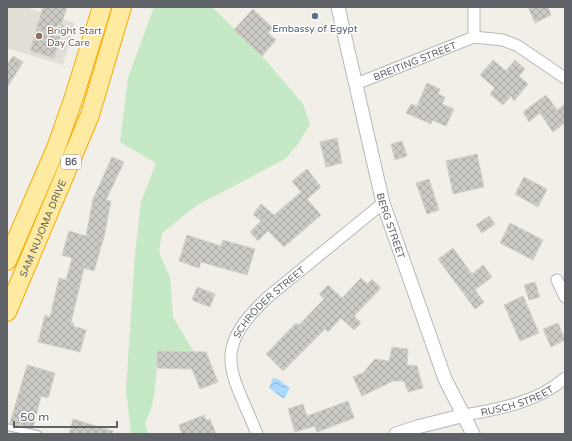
<svg xmlns="http://www.w3.org/2000/svg" width="572" height="441" font-family="'Varela Round',sans-serif">
	<style>
		.education { fill: #e1ded6 }
		.grass { fill: #c5e8c5 }
		.water { fill: url(#water-waves) }
		.building { fill: url(#building-cross-hatch); stroke: #d6d1c6 }
		.lines { fill: none; stroke-linecap: round; stroke-linejoin: round }
		.service-casing { stroke: #b5b8bc; stroke-width: 8 }
		.minor-casing { stroke: #b5b8bc; stroke-width: 13 }
		.tertiary-casing { stroke: #b5b8bc; stroke-width: 15 }
		.trunk-casing { stroke: #f9ab00; stroke-width: 20 }
		.service { stroke: #fff; stroke-width: 5.5 }
		.minor { stroke: #fff; stroke-width: 11 }
		.tertiary { stroke: #fff; stroke-width: 13 }
		.trunk { stroke: #feeaa1; stroke-width: 18 }
		.service-dot { fill: #5c6f8a; stroke: #fff; stroke-width: 1.5 }
		.education-dot { fill: #8d6e63; stroke: #fff; stroke-width: 1.5 }
		.labels { text-anchor: middle; stroke-width: 3; stroke-linejoin: round; paint-order: stroke }
		.shield { fill: #fff; stroke: #8f9295; stroke-width: 1 }
		.shield-label { font-size: 9px; font-weight: bold; fill: #5f6368 }
		.service-label { font-size: 10px; fill: #4e5e75; stroke: #fff }
		.education-label { font-size: 10px; fill: #785e54; stroke: #fff; text-anchor: start }
		.street-label { font-size: 10px; fill: #5f6368; stroke: #fff }
	</style>
	<defs>
		<pattern id="water-waves" width="16" height="10" patternUnits="userSpaceOnUse"><rect width="16" height="10" fill="#aadaff"/><path d="M0 5q4-4 8 0t8 0" fill="none" stroke="#8eb4d2"/></pattern>
		<pattern id="building-cross-hatch" width="8" height="8" patternUnits="userSpaceOnUse"><rect width="8" height="8" fill="#cccac5"/><path d="M0 0l8 8M0 8l8-8" fill="none" stroke="#a9a8a4"/></pattern>
	</defs>
	<rect width="100%" height="100%" fill="#f1efe8"/>
	<path class="education" d="M 7,7 L 25,7 L 75,23 L 63,65 L 7,48 Z"/>
	<path class="grass" d="M 154,7 L 212,7 L 262,56 L 303,104 L 310,124 L 298,144 L 285,159 L 196,206 L 162,233 L 159,252 L 170,277 L 173,317 L 194,352 L 157,352 C 157,374 156,404 145,423 L 148,434 L 131,434 L 126,390 L 135,254 L 141,202 L 156,163 L 120,142 L 128,78 Z"/>
	<path class="water" d="M 273,378 L 278,379 L 290,388 L 284,399 L 269,388 Z"/>
	<g class="building">
		<path d="M 43,7 L 67,7 L 61,25 L 64,25 L 54,58 L 30,51 Z"/>
		<path d="M 528,7 L 548,7 L 551,15 L 535,23 Z"/>
		<path d="M 253,9 L 273,28 L 268,33 L 276,40 L 262,56 L 234,30 Z"/>
		<path d="M 13,56 L 23,62 L 7,88 L 7,65 Z"/>
		<path d="M 493,60 L 506,71 L 515,60 L 525,69 L 519,76 L 528,84 L 514,101 L 511,96 L 503,105 L 490,94 L 495,88 L 480,75 Z"/>
		<path d="M 427,83 L 440,89 L 438,94 L 445,97 L 442,104 L 454,109 L 446,126 L 432,120 L 431,124 L 406,113 L 411,104 L 417,106 Z"/>
		<path d="M 546,95 L 557,110 L 565,104 L 565,123 L 553,132 L 540,113 L 529,122 L 523,112 Z"/>
		<path d="M 337,138 L 342,163 L 326,167 L 320,142 Z"/>
		<path d="M 402,141 L 407,156 L 395,160 L 391,144 Z"/>
		<path d="M 477,154 L 484,187 L 453,194 L 446,161 Z"/>
		<path d="M 112,157 L 124,162 L 106,200 L 111,201 L 104,237 L 94,271 L 84,268 L 71,322 L 74,323 L 73,326 L 86,330 L 80,352 L 38,342 L 45,315 L 50,317 L 59,278 L 66,280 L 72,258 L 62,255 L 69,231 L 86,236 L 93,199 Z"/>
		<path d="M 307,169 L 321,187 L 307,199 L 321,215 L 284,247 L 268,231 L 258,241 L 250,232 L 261,221 L 253,214 L 261,204 L 274,215 L 301,192 L 292,181 Z"/>
		<path d="M 524,177 L 547,189 L 538,207 L 515,194 Z"/>
		<path d="M 429,179 L 439,210 L 427,214 L 416,183 Z"/>
		<path d="M 489,216 L 495,224 L 482,233 L 476,225 Z"/>
		<path d="M 510,223 L 543,240 L 533,260 L 500,243 Z"/>
		<path d="M 187,235 L 221,246 L 223,240 L 255,249 L 247,275 L 201,262 L 199,268 L 179,261 Z"/>
		<path d="M 453,248 L 472,274 L 483,265 L 492,277 L 475,290 L 484,302 L 475,309 L 438,259 Z"/>
		<path d="M 361,278 L 367,284 L 372,279 L 381,288 L 354,316 L 361,323 L 354,330 L 341,318 L 328,332 L 325,329 L 283,371 L 266,354 L 296,323 L 299,325 L 324,299 L 319,294 L 328,285 L 342,298 Z"/>
		<path d="M 535,282 L 540,297 L 529,300 L 524,285 Z"/>
		<path d="M 197,287 L 215,294 L 210,307 L 192,300 Z"/>
		<path d="M 523,296 L 539,333 L 520,341 L 504,305 Z"/>
		<path d="M 558,323 L 565,340 L 551,347 L 543,329 Z"/>
		<path d="M 392,347 L 408,349 L 407,365 L 417,366 L 423,388 L 408,392 L 404,381 L 393,381 L 362,396 L 353,377 L 363,373 L 375,359 L 389,361 Z"/>
		<path d="M 157,351 L 206,352 L 218,382 L 200,389 L 192,369 L 157,368 Z"/>
		<path d="M 27,365 L 55,373 L 48,398 L 41,396 L 33,428 L 10,423 Z"/>
		<path d="M 348,401 L 354,418 L 317,432 L 315,426 L 295,432 L 288,409 L 303,404 L 307,416 Z"/>
		<path d="M 204,415 L 206,420 L 210,419 L 216,434 L 182,434 L 179,425 Z"/>
		<path d="M 73,419 L 113,431 L 112,434 L 69,434 Z"/>
	</g>
	<g class="lines">
		<g class="service-casing">
			<path id="service" d="M 7,427 L 38,434"/>
		</g>
		<g class="minor-casing">
			<g id="minor">
				<path d="M 474,7 L 474,37"/>
				<path id="s1" d="M 356,84 L 474,37 L 503,40 L 518,46 L 565,78"/>
				<path d="M 557,280 L 565,297"/>
				<path id="s2" d="M 465,415 C 499,409 538,402 565,378"/>
				<path id="s3" d="M 257,434 C 231,370 210,351 268,297 L 383,203"/>
			</g>
		</g>
		<g class="tertiary-casing">
			<g id="tertiary">
				<path id="s4" d="M 338,7 L 383,203 L 445,379 L 473,434"/>
				<path d="M 396,434 L 417,427 L 465,415"/>
			</g>
		</g>
		<g class="trunk-casing">
			<g id="trunk">
				<path d="M 7,261 L 56,148 L 74,97 L 102,7"/>
				<path id="s5" d="M 7,312 L 90,115 L 122,7"/>
			</g>
		</g>
		<use href="#service" class="service"/>
		<use href="#minor" class="minor"/>
		<use href="#tertiary" class="tertiary"/>
		<use href="#trunk" class="trunk"/>
	</g>
	<circle class="service-dot" cx="315" cy="16" r="4"/>
	<circle class="education-dot" cx="39" cy="36" r="4"/>
	<g class="labels">
		<rect class="shield" x="61" y="155" width="20" height="14" rx="3"/>
		<g class="shield-label">
			<text x="71" y="165">B6</text>
		</g>
		<g class="service-label">
			<text x="315" y="32">Embassy of Egypt</text>
		</g>
		<g class="education-label">
			<text x="47" y="34">Bright Start<tspan x="47" dy="12">Day Care</tspan></text>
		</g>
		<g class="street-label">
			<text dy="4" stroke="none"><textPath href="#s1" startOffset="63">BREITING STREET</textPath></text>
			<text dy="4" stroke="none"><textPath href="#s4" startOffset="225">BERG STREET</textPath></text>
			<text dy="4" stroke="none"><textPath href="#s5" startOffset="91">SAM NUJOMA DRIVE</textPath></text>
			<text dy="4" stroke="none"><textPath href="#s3" startOffset="151">SCHRÖDER STREET</textPath></text>
			<text dy="4" stroke="none"><textPath href="#s2" startOffset="54">RUSCH STREET</textPath></text>
		</g>
	</g>
	<rect width="572" height="441" fill="none" stroke="#5f6368" stroke-width="16"/>
	<path d="M14 421v6h103v-6" fill="none" stroke="#5f6368" stroke-width="2"/>
	<text x="20" y="421" font-size="12" fill="#5f6368" stroke="#ffffff" stroke-width="3" paint-order="stroke">50 m</text>
</svg>
